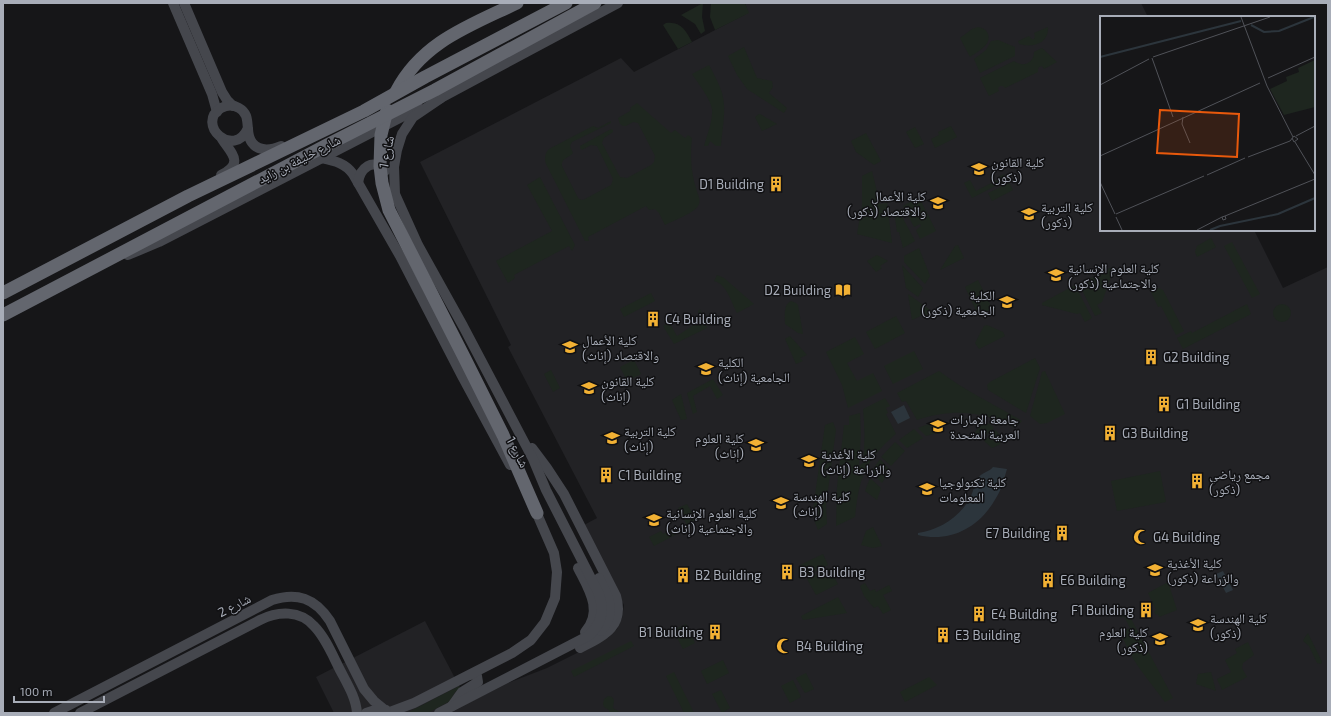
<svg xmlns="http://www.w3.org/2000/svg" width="1331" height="716" font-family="'Exo 2','Noto Naskh Arabic',sans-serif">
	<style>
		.built { fill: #222225 }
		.green { fill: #1e261f }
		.water { fill: #2c353c }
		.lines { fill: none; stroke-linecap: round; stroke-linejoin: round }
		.secondary { stroke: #45474d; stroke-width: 10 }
		.highway { stroke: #63666e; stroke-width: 13 }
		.labels { text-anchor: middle; stroke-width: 3; stroke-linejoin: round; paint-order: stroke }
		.street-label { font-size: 13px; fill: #a8adb8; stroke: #111113 }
		.poi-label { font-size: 13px; fill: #a8adb8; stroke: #111113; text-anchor: start }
		.inset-river { fill: none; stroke: #2c353c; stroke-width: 2 }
		.inset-road { fill: none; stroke: #505258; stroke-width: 1 }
		.view { fill: #e8590c; fill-opacity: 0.15; stroke: #e8590c; stroke-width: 2 }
		.inset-edge { fill: none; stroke: #a8adb8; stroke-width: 2 }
	</style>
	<rect width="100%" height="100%" fill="#161618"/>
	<path class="built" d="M 745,3 L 1141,3 L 1148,17 L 1101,17 L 1101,230 L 1254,230 L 1283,288 L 1328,267 L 1328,713 L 334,713 L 316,677 L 425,621 L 468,703 L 508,683 L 547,668 L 609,637 L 617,629 L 622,618 L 624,605 L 584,525 L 597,518 L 508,347 L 511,345 L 420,162 L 621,58 L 634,72 L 748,13 Z"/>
	<g class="green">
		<path d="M 703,3 L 702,17 L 705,31 L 701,34 L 695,24 L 681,15 Z"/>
		<path d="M 711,3 L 745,3 L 749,13 L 715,30 L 710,17 Z"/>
		<path d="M 666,23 C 681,21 686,31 692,42 L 678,49 L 663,25 Z"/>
		<path d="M 978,27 C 982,28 986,29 988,34 C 992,45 977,52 970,57 L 960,38 L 972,29 Z"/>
		<path d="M 1048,27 C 1049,44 1032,48 1019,44 L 1018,41 L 1029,36 L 1032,39 L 1034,39 L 1035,36 L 1034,33 Z"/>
		<path d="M 998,40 L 1015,47 L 1015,56 L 980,73 L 974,59 L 986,50 L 991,41 Z"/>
		<path d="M 744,47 L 757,78 L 772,81 L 773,87 L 769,93 L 787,108 L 784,113 L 747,89 L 737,75 L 728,56 Z"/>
		<path d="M 1042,48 L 1057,62 L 1044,69 L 1042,66 L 1039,67 L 1038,69 L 1038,72 L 1005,88 L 1003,86 L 1000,86 L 998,88 L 999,91 L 989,96 L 980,78 L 1014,61 C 1023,68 1034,63 1034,52 Z"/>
		<path d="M 709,65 C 714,74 719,84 722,93 C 727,110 722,129 721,146 L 716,146 L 710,141 L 708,146 L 704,146 C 707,135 713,121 712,109 C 710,98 698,83 692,74 Z"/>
		<path d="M 637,103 L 671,133 L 675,130 L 685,138 L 688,135 L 692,138 C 690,155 691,172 696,188 C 697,194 702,200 698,206 C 694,213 673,221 665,225 L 659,213 L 655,209 L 649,210 L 646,206 L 588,237 L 589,241 L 585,241 L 546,164 C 544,158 545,153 549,149 L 593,126 L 598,128 L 611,121 L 611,123 L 572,142 L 570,146 L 573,153 C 569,158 561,158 562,166 L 577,196 L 579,199 L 583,200 L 611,185 L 613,179 L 597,146 L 591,145 L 582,150 L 580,148 L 580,146 L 611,129 L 613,130 L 613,132 L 604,138 L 602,143 L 620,177 L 627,178 L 651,165 L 654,162 L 655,156 L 638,123 L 633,122 L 626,126 L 623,126 L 620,124 L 618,118 L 630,111 L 631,107 Z"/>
		<path d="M 759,114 L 760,114 L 777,124 L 762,131 L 755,117 Z"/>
		<path d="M 951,126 L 957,137 L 935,148 L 931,139 L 939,135 L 938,132 Z"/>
		<path d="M 915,127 L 924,144 L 915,148 L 906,132 Z"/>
		<path d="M 866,133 L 881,161 L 874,165 L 856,152 L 851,141 Z"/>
		<path d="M 872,171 L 880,204 L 887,203 L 892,243 L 857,234 L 862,205 L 862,176 Z"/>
		<path d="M 1004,174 L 1007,180 L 972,198 L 964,183 L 970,180 L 976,191 L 999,179 L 998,177 Z"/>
		<path d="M 540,177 L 575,245 L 572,251 L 569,246 L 514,275 L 515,278 L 508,283 L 496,261 L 552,231 L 527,185 Z"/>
		<path d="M 1009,183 L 1013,190 L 992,201 L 988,193 Z"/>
		<path d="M 919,197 L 936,231 L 920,239 L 916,230 L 921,226 L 920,224 L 914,227 L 903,206 Z"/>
		<path d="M 898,209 L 915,241 L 903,248 L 899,232 L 897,232 L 894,211 Z"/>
		<path d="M 1211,238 L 1216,247 L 1197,257 L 1195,252 L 1197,246 Z"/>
		<path d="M 1232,242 L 1260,294 L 1252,298 L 1224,246 Z"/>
		<path d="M 958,245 L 964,258 L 940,270 L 955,246 Z"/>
		<path d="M 919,248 L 930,276 L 925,284 L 904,262 L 904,256 Z"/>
		<path d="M 877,255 L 888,261 L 880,266 L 882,268 L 876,272 L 867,261 Z"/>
		<path d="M 902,265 L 923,288 L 918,297 L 906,288 Z"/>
		<path d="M 1112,267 L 1114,268 L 1102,302 L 1097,305 L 1102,313 L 1095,316 L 1079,284 Z"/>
		<path d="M 717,275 L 724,278 L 754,304 L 737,313 C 731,302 727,284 714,281 Z"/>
		<path d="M 978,280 L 992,308 L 984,314 L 977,313 L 965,287 Z"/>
		<path d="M 1075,285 L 1092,318 L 1085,322 L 1080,313 L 1077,314 L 1042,305 L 1042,303 Z"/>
		<path d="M 1159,288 L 1163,290 L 1184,331 L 1176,335 L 1161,306 L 1158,307 L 1151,292 Z"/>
		<path d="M 651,293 L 655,301 L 624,317 L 620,309 Z"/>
		<path d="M 908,294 L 933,312 L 927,315 L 925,314 L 912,320 Z"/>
		<path d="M 791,301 L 796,303 L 798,305 L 803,334 L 798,333 L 785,324 C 785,315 783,305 791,301 Z"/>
		<circle cx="1282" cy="313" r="9"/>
		<path d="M 1247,304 L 1251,314 L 1183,349 L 1177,338 L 1191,331 L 1192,333 Z"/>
		<path d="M 700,309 L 707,328 L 674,344 L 663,326 L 669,322 L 677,336 L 698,322 L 698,311 Z"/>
		<path d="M 896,316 L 905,333 L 875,349 L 866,332 Z"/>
		<path d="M 987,325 L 1003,332 L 1005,336 L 979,349 L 975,343 L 984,326 Z"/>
		<path d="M 790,336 L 807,355 L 800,358 L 803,361 L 796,364 L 785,339 Z"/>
		<path d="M 855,337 L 864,354 L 847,363 L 857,381 L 873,373 L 882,391 L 848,408 L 842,385 L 826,352 Z"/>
		<path d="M 914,351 L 923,369 L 893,384 L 884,366 Z"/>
		<path d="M 1035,358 L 1040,368 L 1026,413 L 988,390 L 987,385 L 990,382 Z"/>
		<path d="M 634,360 L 641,374 L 627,381 L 620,367 Z"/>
		<path d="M 551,370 L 560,388 L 553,392 L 544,374 Z"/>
		<path d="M 939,371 C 965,391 994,404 1022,421 L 1015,428 C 981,410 952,409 917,420 L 906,401 L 902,402 L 897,393 Z"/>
		<path d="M 1045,371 L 1065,414 L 1047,423 L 1040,424 L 1030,416 L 1042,372 Z"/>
		<path d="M 713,379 L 723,395 L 717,399 L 710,386 L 693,396 L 697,412 L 693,414 L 687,393 Z"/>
		<path d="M 681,394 L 687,419 L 681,420 L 672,400 Z"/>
		<path d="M 885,398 L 890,406 L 886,408 L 888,413 L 886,414 L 896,434 C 865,460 859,478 855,517 L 836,526 L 837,487 L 844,425 L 849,425 L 849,416 L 860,413 L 861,435 L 859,466 L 863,463 C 865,445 865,427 863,409 Z"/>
		<path d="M 833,422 L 836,430 L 826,505 L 827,524 L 818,530 L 814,520 L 813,509 L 825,425 Z"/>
		<path d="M 934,422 L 941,432 L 926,436 L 918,428 Z"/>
		<path d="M 984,422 L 990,424 L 994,428 L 982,439 L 975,432 Z"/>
		<path d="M 914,429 L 923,438 L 907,448 L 899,440 Z"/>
		<path d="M 995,430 L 1004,439 L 999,445 L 992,448 L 984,441 Z"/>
		<path d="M 895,442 L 905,451 L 891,466 L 881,457 Z"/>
		<path d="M 880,459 L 890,470 L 882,483 L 871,472 Z"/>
		<path d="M 1160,471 L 1166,502 L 1117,511 L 1111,481 Z"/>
		<path d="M 870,478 L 881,488 L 877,500 L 865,491 Z"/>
		<path d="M 687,504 L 696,520 L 687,525 L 678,508 Z"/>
		<path d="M 676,527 L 679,533 L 654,546 L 649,537 L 661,531 L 663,534 Z"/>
		<path d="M 873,527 L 882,546 L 873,548 L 861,545 L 866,531 Z"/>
		<path d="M 823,554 L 828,565 L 806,576 L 800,565 Z"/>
		<path d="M 829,568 L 838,584 L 816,595 L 807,579 Z"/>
		<path d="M 1168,582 L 1177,610 L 1159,617 L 1158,614 L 1156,615 L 1154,612 L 1156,610 L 1148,593 Z"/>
		<path d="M 865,583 L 870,591 L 875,589 L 876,592 L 889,585 L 892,591 L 883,595 L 891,610 L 883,614 L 878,606 L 874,608 L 864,596 L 860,586 Z"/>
		<path d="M 838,597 L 847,613 L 803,620 L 801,616 Z"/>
		<path d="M 1127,611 L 1173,698 L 1165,702 C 1149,680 1129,659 1121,632 L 1130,628 L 1124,616 L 1121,618 L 1119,614 Z"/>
		<path d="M 686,624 L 695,643 L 683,649 L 673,630 Z"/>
		<path d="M 1308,633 L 1322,662 L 1321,664 L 1317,663 L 1309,646 L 1303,641 L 1305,637 Z"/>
		<path d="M 631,641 L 634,646 L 574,677 L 571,671 Z"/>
		<path d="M 1248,642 L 1254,655 L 1243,663 L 1242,668 L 1247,677 L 1222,690 L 1217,679 L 1231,672 L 1225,660 L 1237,653 L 1235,649 Z"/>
		<path d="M 723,660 L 729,673 L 707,684 L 701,671 Z"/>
		<path d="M 674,672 L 694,713 L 684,713 L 666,676 Z"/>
		<path d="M 1211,672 L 1216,691 L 1196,684 L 1198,674 Z"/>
		<path d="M 806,673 L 814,689 L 805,693 L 796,678 Z"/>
		<path d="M 929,677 L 937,685 L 905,702 L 900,692 Z"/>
		<path d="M 793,680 L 801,697 L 790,703 L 781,686 Z"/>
		<path d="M 459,686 L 461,690 L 455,692 L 450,701 L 428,713 L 407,713 Z"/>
		<path d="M 721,690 L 730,708 L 722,713 L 712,694 Z"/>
		<path d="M 608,696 L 612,697 L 614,700 L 613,708 L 621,713 L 609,713 L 609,710 L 604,707 L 603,704 L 604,699 Z"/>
	</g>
	<g class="water">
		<path d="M 904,405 L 910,418 L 898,424 L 891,412 Z"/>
		<path d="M 993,467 L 1007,469 C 1004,479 1002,489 996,498 C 980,527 951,543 918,535 L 918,533 C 939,530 960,517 970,498 C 974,491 974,483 979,477 C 983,472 989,472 993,467 Z"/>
		<path d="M 1223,571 L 1233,590 L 1226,593 L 1216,574 Z"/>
	</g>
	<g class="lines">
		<g class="secondary">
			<path d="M 173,3 L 212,94 L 217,112"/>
			<path d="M 184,3 L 222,92 L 227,100 L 233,106"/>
			<path d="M 435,101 L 618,3"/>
			<path d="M 248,128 C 234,160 195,124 221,108 C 227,105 234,105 239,108 C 248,113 247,121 248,129 C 249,150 265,153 281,146"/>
			<path d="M 321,158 C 335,161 345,163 353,174 L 400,256 L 462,376 L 510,465"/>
			<path d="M 221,175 C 245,163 231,153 222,139"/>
			<path d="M 358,183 C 360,168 373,157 385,171"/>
			<path d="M 128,255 L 159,242 L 419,108"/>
			<path d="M 532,448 L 547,468 L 564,494 L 616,596 C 625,627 603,636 580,648"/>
			<path d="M 578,568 C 588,588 604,611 585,632"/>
			<path d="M 599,578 C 609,598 617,612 601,631"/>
			<path d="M 452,706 L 462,692 L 478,682 L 477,676 L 474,674 L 470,675"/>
			<path d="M 390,712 L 414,703 L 512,653 L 531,640 L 545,622 L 555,598 L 557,572 L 554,553 L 534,507"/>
			<path d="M 54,713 L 272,600 C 297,592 315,598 330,621 L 364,689 L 374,701 L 385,710"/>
			<path d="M 80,713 L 260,620 C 278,611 300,610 314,626 C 325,637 332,654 339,668 C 346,682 356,697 357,713"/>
			<path d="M 366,713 L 375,710 L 386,710"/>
			<path d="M 439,713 L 588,636 C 602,624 605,609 598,592 L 546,490 L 533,459 L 463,326 L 418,245 L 395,194 L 394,167 L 397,150 L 402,134 L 413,117 L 441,98"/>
		</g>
		<g class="highway">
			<path d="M 396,92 C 422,42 469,26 517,3"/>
			<path d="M 387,110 L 381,135 L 380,166 L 382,183 L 389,210 L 464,357 L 503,435 L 537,513"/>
			<path d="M 3,293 L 188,196 L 364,111 L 425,77 L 566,3"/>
			<path d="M 3,315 L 325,146 L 435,90 L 595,3"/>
		</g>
	</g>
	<defs>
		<g id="university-bare" transform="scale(1.2)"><path d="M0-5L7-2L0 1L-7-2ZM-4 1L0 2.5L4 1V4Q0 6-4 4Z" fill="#f2b134" stroke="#111113" stroke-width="2.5" paint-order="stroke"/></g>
		<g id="building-bare" transform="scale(1.2)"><path d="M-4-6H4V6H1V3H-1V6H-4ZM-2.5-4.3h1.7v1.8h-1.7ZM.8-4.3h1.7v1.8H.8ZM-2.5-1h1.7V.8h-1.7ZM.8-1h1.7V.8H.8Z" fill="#f2b134" stroke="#111113" stroke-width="2.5" paint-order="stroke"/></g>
		<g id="library-bare" transform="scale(1.2)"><path d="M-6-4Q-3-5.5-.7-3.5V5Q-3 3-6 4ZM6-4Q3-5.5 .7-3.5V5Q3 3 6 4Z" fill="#f2b134" stroke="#111113" stroke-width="2.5" paint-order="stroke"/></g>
		<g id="mosque-bare" transform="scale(1.2)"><path d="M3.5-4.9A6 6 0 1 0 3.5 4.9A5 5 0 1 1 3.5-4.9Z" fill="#f2b134" stroke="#111113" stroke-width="2.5" paint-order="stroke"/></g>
	</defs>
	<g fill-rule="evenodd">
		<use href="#university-bare" x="979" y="169"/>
		<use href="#building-bare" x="776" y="184"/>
		<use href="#university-bare" x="938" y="203"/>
		<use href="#university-bare" x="1029" y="214"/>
		<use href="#university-bare" x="1056" y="275"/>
		<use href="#library-bare" x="843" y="290"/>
		<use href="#university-bare" x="1007" y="302"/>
		<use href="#building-bare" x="653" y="319"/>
		<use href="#university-bare" x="570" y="347"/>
		<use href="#building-bare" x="1151" y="357"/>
		<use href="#university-bare" x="706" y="369"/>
		<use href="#university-bare" x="589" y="388"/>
		<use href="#building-bare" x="1164" y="404"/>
		<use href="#university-bare" x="938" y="426"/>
		<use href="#building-bare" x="1110" y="433"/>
		<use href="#university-bare" x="612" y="438"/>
		<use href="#university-bare" x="756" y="445"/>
		<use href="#university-bare" x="809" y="461"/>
		<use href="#building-bare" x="606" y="475"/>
		<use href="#building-bare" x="1197" y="481"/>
		<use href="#university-bare" x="927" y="489"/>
		<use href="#university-bare" x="781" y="503"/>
		<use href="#university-bare" x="654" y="520"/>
		<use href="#building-bare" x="1062" y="533"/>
		<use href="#mosque-bare" x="1141" y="537"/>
		<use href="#university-bare" x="1155" y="570"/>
		<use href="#building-bare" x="787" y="572"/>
		<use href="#building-bare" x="683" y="575"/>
		<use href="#building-bare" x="1048" y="580"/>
		<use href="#building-bare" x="1146" y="610"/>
		<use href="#building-bare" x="979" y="614"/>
		<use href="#university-bare" x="1198" y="625"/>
		<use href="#building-bare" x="715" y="632"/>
		<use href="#building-bare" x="943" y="635"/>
		<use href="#university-bare" x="1160" y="639"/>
		<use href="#mosque-bare" x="784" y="646"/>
	</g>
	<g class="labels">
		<g class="street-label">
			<text transform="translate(386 152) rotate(-79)" y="5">شارع 1</text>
			<text transform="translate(299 159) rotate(-27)" y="5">شارع خليفة بن زايد</text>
			<text transform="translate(518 452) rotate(62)" y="5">شارع 1</text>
			<text transform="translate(234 605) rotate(-27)" y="5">شارع 2</text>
		</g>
		<g class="poi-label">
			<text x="991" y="167">كلية القانون<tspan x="991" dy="15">(ذكور)</tspan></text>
			<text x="764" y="189" text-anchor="end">D1 Building</text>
			<text x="926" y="201" text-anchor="end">كلية الأعمال<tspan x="926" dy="15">والاقتصاد (ذكور)</tspan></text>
			<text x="1041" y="212">كلية التربية<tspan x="1041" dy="15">(ذكور)</tspan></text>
			<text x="1068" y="273">كلية العلوم الإنسانية<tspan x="1068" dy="15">والاجتماعية (ذكور)</tspan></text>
			<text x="831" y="295" text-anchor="end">D2 Building</text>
			<text x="995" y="300" text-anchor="end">الكلية<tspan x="995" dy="15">الجامعية (ذكور)</tspan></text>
			<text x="665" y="324">C4 Building</text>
			<text x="582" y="345">كلية الأعمال<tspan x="582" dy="15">والاقتصاد (إناث)</tspan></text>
			<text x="1163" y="362">G2 Building</text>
			<text x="718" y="367">الكلية<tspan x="718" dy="15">الجامعية (إناث)</tspan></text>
			<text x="601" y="386">كلية القانون<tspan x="601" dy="15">(إناث)</tspan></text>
			<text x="1176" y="409">G1 Building</text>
			<text x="950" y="424">جامعة الإمارات<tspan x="950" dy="15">العربية المتحدة</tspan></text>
			<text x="624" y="436">كلية التربية<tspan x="624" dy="15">(إناث)</tspan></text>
			<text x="1122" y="438">G3 Building</text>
			<text x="744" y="443" text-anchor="end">كلية العلوم<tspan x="744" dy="15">(إناث)</tspan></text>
			<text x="821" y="459">كلية الأغذية<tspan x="821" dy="15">والزراعة (إناث)</tspan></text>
			<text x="1209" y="479">مجمع رياضي<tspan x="1209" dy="15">(ذكور)</tspan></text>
			<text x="618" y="480">C1 Building</text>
			<text x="939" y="487">كلية تكنولوجيا<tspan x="939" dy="15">المعلومات</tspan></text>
			<text x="793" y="501">كلية الهندسة<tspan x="793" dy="15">(إناث)</tspan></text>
			<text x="666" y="518">كلية العلوم الإنسانية<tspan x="666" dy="15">والاجتماعية (إناث)</tspan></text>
			<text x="1050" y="538" text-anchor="end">E7 Building</text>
			<text x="1153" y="542">G4 Building</text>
			<text x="1167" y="568">كلية الأغذية<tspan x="1167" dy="15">والزراعة (ذكور)</tspan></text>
			<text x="799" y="577">B3 Building</text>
			<text x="695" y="580">B2 Building</text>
			<text x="1060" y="585">E6 Building</text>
			<text x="1134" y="615" text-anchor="end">F1 Building</text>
			<text x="991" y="619">E4 Building</text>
			<text x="1210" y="623">كلية الهندسة<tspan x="1210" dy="15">(ذكور)</tspan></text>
			<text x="703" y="637" text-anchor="end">B1 Building</text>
			<text x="1148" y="637" text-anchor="end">كلية العلوم<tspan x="1148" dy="15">(ذكور)</tspan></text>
			<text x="955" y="640">E3 Building</text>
			<text x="796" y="651">B4 Building</text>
		</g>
	</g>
	<g transform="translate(1100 16)">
		<rect width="215" height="215" fill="#161618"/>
		<path d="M 215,44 L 215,91 L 184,99 L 170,73 L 187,65 L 186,61 L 199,56 L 198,52 Z" fill="#1e261f"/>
		<path class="inset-river" d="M 151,9 L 164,16 L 179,15 L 214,1M 0,41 L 141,5M 110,214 L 120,210 L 178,198 L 215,182"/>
		<path class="inset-road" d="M 141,1 L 167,70 L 193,121M 53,41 L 170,1M 52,42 L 73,101M 168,62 L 215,41M 0,69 L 49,43M 83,101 L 82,108 L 90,127M 196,120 L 215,110M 195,126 L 215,159M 0,140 L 160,67M 148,141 L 190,125 L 194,120 L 198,123 L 194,126 L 192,122M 107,159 L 145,142M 0,166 L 15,198M 16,198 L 104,160M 125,200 L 215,163M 125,200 L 126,203 L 123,204 L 122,201 ZM 16,201 L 22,214M 97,214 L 122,201"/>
		<path class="view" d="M 60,94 L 139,98 L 137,141 L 57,137 Z"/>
		<rect width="215" height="215" class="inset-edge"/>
	</g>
	<rect width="1331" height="716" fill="none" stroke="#a8adb8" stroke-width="8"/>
	<path d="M14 696v6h90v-6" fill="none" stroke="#a8adb8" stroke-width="2"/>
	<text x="20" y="696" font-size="12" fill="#a8adb8" stroke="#111113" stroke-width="3" paint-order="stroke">100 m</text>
</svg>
